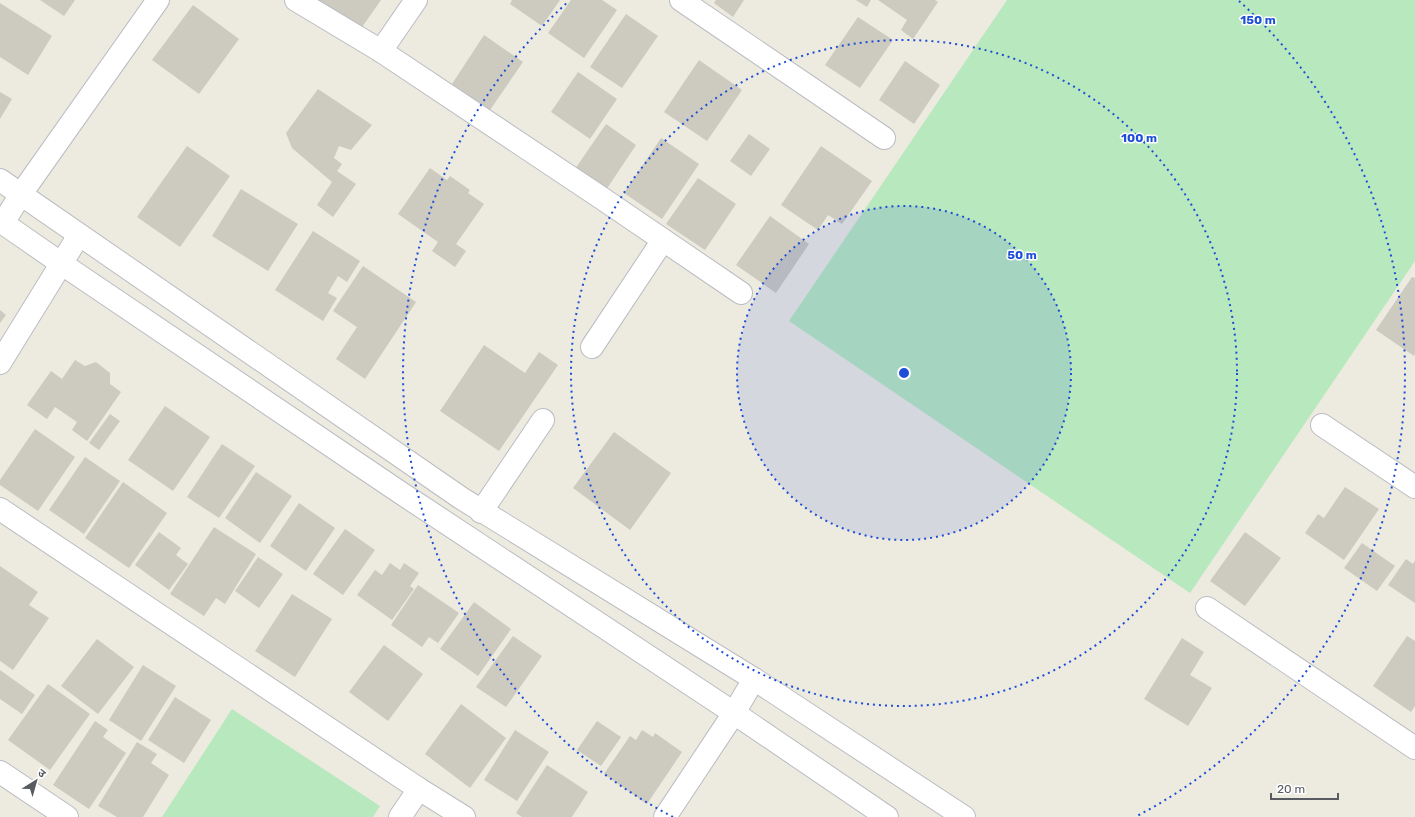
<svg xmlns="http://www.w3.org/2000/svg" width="1415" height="817" font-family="Rubik,'Noto Sans Devanagari',sans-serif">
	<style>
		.green { fill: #b8e8bd }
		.building { fill: #cdcac0 }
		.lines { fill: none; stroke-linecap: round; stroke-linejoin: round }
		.minor-casing { stroke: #babcc3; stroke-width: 24 }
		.tertiary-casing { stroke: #babcc3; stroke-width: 24 }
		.minor { stroke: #fff; stroke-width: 22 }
		.tertiary { stroke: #fff; stroke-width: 22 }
		.ring { fill: none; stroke: #1d4ed8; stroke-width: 2; stroke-dasharray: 2 4 }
		.centre { fill: #1d4ed8; stroke: #fff; stroke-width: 2 }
		.ring-label { font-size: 12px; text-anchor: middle; font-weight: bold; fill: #1d4ed8; stroke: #fff; stroke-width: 3; stroke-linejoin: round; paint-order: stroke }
	</style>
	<rect width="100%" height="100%" fill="#edebdf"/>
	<g class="green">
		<path d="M 1007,0 L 1415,0 L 1415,261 L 1190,593 L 789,321 Z"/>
		<path d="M 232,709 L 380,806 L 373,817 L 162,817 Z"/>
	</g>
	<g class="building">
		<path d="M 40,0 L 75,0 L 64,16 Z"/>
		<path d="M 317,0 L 381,0 L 360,30 Z"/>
		<path d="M 512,0 L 560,0 L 542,26 L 510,4 Z"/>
		<path d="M 571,0 L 602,0 L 617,10 L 584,58 L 548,33 Z"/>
		<path d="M 716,0 L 744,0 L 733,17 L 714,3 Z"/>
		<path d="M 856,0 L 871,0 L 867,7 Z"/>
		<path d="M 878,0 L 935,0 L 938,2 L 913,39 L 901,30 L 907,20 Z"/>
		<path d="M 0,3 L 52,36 L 28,75 L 0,57 Z"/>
		<path d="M 193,5 L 239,39 L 199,94 L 152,60 Z"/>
		<path d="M 626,14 L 658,36 L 622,88 L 590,67 Z"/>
		<path d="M 858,17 L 893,40 L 860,88 L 825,65 Z"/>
		<path d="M 484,35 L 523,62 L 490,110 L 452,84 Z"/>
		<path d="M 699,60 L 742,90 L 707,141 L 664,112 Z"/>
		<path d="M 905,61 L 940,85 L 914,124 L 879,100 Z"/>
		<path d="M 578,72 L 617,99 L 590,139 L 551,112 Z"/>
		<path d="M 318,89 L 372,125 L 351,150 L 339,146 L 334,158 L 342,164 L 337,171 L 356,184 L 333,217 L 317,205 L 332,182 L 292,148 L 286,133 Z"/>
		<path d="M 0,92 L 12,99 L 0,119 Z"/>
		<path d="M 606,124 L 636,145 L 606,190 L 575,169 Z"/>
		<path d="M 749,134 L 770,149 L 751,176 L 730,161 Z"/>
		<path d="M 661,138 L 699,164 L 662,219 L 624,193 Z"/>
		<path d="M 187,146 L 230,176 L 180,247 L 137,217 Z"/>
		<path d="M 821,146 L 872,181 L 842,224 L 828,215 L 818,230 L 781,205 Z"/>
		<path d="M 430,168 L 447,180 L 450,176 L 470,190 L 468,193 L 484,204 L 456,244 L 466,251 L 455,267 L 432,251 L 438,242 L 398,214 Z"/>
		<path d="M 698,178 L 736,204 L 705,250 L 666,224 Z"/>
		<path d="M 241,189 L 298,224 L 268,271 L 212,236 Z"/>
		<path d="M 770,216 L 809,244 L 776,293 L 736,265 Z"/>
		<path d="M 313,231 L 360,261 L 347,282 L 338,276 L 328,293 L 337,298 L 323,321 L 275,290 Z"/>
		<path d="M 363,266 L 416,302 L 365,379 L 336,359 L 357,327 L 333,311 Z"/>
		<path d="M 1412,277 L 1415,278 L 1415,354 L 1414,356 L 1376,330 Z"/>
		<path d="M 0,310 L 6,315 L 0,323 Z"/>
		<path d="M 484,345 L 525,373 L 539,352 L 558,365 L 499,451 L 440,411 Z"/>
		<path d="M 75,360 L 85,366 L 96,362 L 110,373 L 110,384 L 121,392 L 87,441 L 72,430 L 77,422 L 55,407 L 47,419 L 27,405 L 51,371 L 62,379 Z"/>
		<path d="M 165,406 L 210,437 L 173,491 L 128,460 Z"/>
		<path d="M 110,414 L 120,421 L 99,450 L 89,443 Z"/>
		<path d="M 35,429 L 75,457 L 38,511 L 0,485 L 0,480 Z"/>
		<path d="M 614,432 L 671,473 L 630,530 L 573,488 Z"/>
		<path d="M 222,444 L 255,466 L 219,518 L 187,497 Z"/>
		<path d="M 85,457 L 120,481 L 84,534 L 49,510 Z"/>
		<path d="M 256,472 L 292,496 L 260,543 L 225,518 Z"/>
		<path d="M 123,482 L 167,513 L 129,568 L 85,538 Z"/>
		<path d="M 1345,487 L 1379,509 L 1344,560 L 1305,533 L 1318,514 L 1324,518 Z"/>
		<path d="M 299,503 L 335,528 L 306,571 L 270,546 Z"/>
		<path d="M 214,527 L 256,554 L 225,604 L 216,598 L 204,616 L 170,594 Z"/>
		<path d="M 345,529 L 375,550 L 343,595 L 313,574 Z"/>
		<path d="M 159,532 L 181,548 L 176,555 L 188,564 L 169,590 L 135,565 Z"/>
		<path d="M 1245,532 L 1281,558 L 1245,606 L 1210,581 Z"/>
		<path d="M 1362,543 L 1395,566 L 1377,591 L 1344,568 Z"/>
		<path d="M 258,557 L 283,574 L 259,608 L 235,591 Z"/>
		<path d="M 1406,559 L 1413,564 L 1415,560 L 1415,603 L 1388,585 Z"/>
		<path d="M 390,563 L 400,570 L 404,563 L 419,573 L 410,586 L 414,589 L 392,620 L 357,595 L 375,570 L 382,575 Z"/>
		<path d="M 0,566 L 38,592 L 29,605 L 49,618 L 13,670 L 0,661 Z"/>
		<path d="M 418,585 L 459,613 L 438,643 L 429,637 L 422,647 L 391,625 Z"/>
		<path d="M 292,594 L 332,619 L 295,677 L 255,651 Z"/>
		<path d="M 474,602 L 511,629 L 478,676 L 440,649 Z"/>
		<path d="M 513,636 L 542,656 L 506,707 L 476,687 Z"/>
		<path d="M 1407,636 L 1415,641 L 1415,706 L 1411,712 L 1373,686 Z"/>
		<path d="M 1182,638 L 1204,652 L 1190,675 L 1212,688 L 1188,726 L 1144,699 Z"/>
		<path d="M 97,639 L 134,667 L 98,714 L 61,686 Z"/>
		<path d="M 384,645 L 423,674 L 388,721 L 349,692 Z"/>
		<path d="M 143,665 L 176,686 L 141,741 L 109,720 Z"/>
		<path d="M 0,670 L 35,695 L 22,714 L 0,699 Z"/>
		<path d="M 48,684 L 90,714 L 50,770 L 8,740 Z"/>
		<path d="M 175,697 L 211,720 L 184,763 L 148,740 Z"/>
		<path d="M 461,704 L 506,738 L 470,788 L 425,754 Z"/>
		<path d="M 95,721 L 108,730 L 103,737 L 126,753 L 89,809 L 53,785 Z"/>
		<path d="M 597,721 L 621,737 L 601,766 L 577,750 Z"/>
		<path d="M 515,730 L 549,752 L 517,801 L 484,780 Z"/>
		<path d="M 642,730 L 653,737 L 655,733 L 682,752 L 647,804 L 604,774 L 630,736 L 636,740 Z"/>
		<path d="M 137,742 L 157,754 L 151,763 L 169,775 L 143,817 L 117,817 L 98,806 Z"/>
		<path d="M 547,765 L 588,792 L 572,817 L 522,817 L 516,813 Z"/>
	</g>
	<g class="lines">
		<g class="minor-casing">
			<g id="minor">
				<path d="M 296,0 L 381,51 L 600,197 L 741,293"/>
				<path d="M 681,0 L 884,138"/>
				<path d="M 381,51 L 416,0"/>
				<path d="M 3,223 L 21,194 L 158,0"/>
				<path d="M 592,347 L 663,240"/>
				<path d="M 0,363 L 79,235"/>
				<path d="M 1322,425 L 1415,487"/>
				<path d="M 0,509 L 419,789 L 464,817"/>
				<path d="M 481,512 L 543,420"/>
				<path d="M 1207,608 L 1415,748"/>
				<path d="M 0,772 L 67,817"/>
				<path d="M 400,817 L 419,789"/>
				<path d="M 665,817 L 734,713 L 754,679"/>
			</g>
		</g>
		<g class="tertiary-casing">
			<g id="tertiary">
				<path d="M 0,180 L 461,498 L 754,679 L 964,817"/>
				<path d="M 0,221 L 62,264 L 401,493 L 734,713 L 887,817"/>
			</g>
		</g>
		<use href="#minor" class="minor"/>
		<use href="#tertiary" class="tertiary"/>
	</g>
	<circle cx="904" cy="373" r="167" fill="#1d4ed8" fill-opacity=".12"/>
	<g class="ring">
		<circle cx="904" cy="373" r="167"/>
		<circle cx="904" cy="373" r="333"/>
		<path d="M673 817A500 500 0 0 1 569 1M1239 1A500 500 0 0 1 1135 817"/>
	</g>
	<circle cx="904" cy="373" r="6" class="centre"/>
	<g class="ring-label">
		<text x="1258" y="24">150 m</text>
		<text x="1139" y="142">100 m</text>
		<text x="1022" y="259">50 m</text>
	</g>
	<g transform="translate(36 781) rotate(37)" stroke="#ffffff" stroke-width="3" paint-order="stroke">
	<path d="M0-3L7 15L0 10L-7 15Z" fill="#585b62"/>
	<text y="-6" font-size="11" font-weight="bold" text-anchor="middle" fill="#585b62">उ</text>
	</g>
	<path d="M1271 793v6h67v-6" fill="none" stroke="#585b62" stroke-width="2"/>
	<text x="1277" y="793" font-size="12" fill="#585b62" stroke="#ffffff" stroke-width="3" paint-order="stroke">20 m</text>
</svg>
